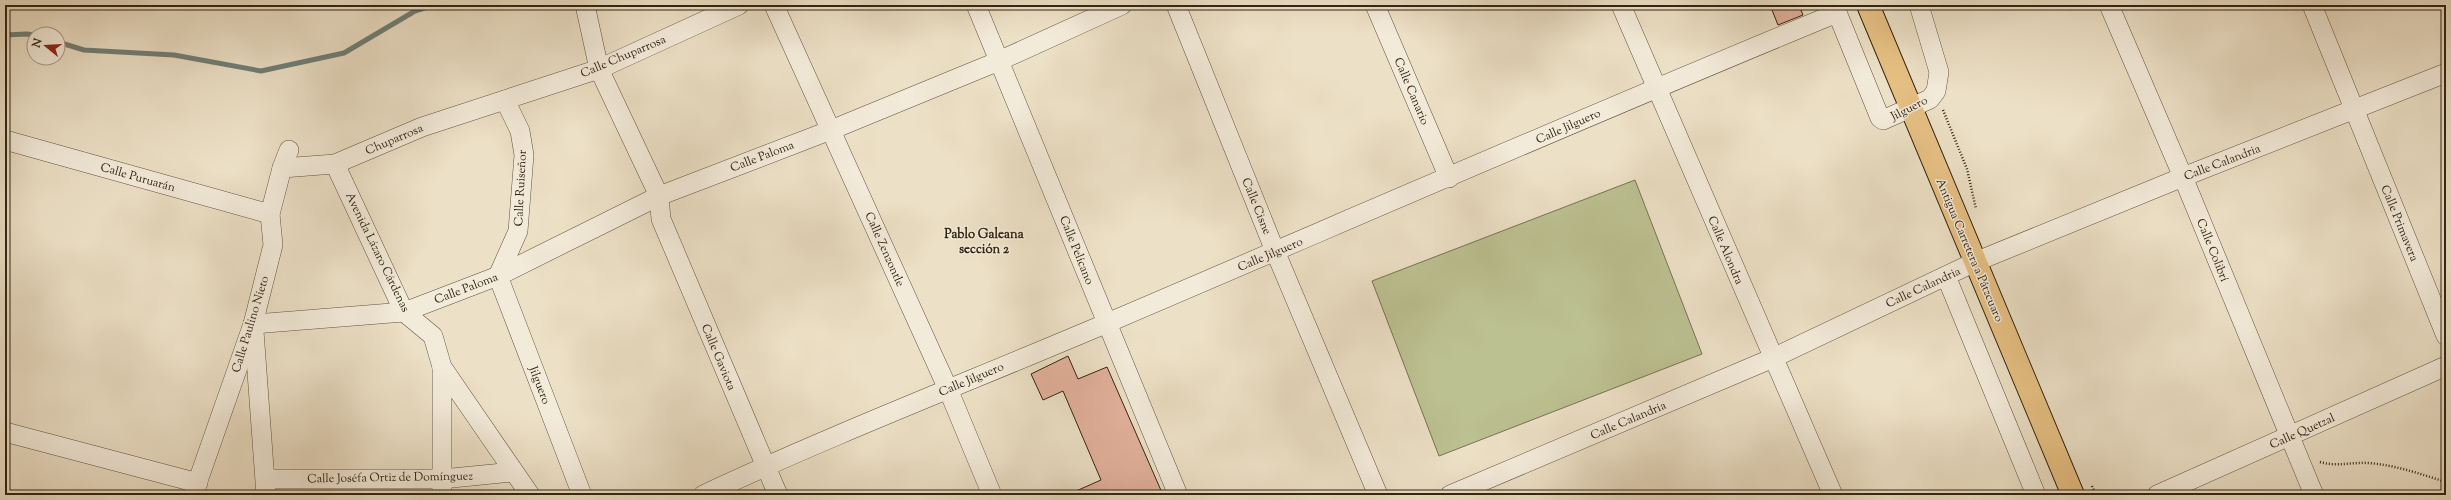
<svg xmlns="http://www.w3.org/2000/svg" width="2451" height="500" font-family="'Sorts Mill Goudy',serif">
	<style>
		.green { fill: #bcc192; stroke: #787252 }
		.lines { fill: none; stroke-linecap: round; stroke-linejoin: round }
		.stream { stroke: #717f78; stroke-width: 5 }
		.building { fill: #e2b09b; stroke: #332413 }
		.minor-casing { stroke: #615340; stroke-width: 20 }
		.major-casing { stroke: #332413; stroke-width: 24 }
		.path { stroke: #332413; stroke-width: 2.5; stroke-dasharray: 1 2; stroke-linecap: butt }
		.minor { stroke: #f3ebda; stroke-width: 19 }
		.major { stroke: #e6c083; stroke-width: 22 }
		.labels { text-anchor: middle; stroke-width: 3; stroke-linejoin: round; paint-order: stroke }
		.street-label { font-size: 12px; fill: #332413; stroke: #f3ebda }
		.neighbourhood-label { font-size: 13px; font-weight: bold; fill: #332413; stroke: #f3ebda }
	</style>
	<rect width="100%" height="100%" fill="#ece0c6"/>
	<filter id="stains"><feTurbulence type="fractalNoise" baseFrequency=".005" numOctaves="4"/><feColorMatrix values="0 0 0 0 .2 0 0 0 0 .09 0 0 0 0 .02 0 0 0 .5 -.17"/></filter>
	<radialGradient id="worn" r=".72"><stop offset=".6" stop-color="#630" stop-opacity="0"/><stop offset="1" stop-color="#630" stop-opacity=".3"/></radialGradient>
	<path class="green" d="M 1635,180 L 1702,354 L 1439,456 L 1372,281 Z"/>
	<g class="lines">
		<g class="stream">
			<path d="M 5,35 L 27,34 L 34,35"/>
			<path d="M 58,42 L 84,50 L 174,55 L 261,71 L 344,53 L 415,11 L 434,5"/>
		</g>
	</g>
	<g class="building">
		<path d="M 1770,5 L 1799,5 L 1803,15 L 1778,25 Z"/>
		<path d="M 1068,356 L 1078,379 L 1107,367 L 1163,495 L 1067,495 L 1101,480 L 1063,391 L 1043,400 L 1031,374 Z"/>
	</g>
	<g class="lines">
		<g class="minor-casing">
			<g id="minor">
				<path d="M 585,5 L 599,69 L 659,196 L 661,219 L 778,495"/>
				<path d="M 774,5 L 948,389 L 992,495"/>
				<path d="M 976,5 L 1178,495"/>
				<path d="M 1176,5 L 1275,251 L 1378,495"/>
				<path d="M 1375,5 L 1449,178"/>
				<path d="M 1621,5 L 1833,495"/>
				<path d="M 1834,5 L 1880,118 L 1883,120 L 1930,99 L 1936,91 L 1939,72 L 1919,5"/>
				<path d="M 2109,5 L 2183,177 L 2314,495"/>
				<path d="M 2312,5 L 2446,336"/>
				<path d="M 505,100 L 520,131 L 524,155 L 518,231 L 498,276 L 582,495"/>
				<path d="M 5,140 L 270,214"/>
				<path d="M 335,164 L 404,312 L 433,336 L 442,367 L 530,495"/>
				<path d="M 282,168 L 335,164 L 422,127 L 599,69 L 739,5"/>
				<path d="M 1946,276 L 2036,495"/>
				<path d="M 253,324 L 404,312 L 498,276 L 659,196 L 831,130 L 999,61 L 1122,5"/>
				<path d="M 254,331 L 266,495"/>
				<path d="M 442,367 L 442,495"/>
				<path d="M 5,432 L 198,483"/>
				<path d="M 266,479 L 442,479 L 513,472"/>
				<path d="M 193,495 L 253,324 L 273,245 L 270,214 L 282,168 L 289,150"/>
				<path d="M 703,495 C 840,431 981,377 1119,318 C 1358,216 1596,112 1837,13"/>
				<path d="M 1450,495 L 1773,358 L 1975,262 L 2183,177 L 2446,73"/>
				<path d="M 2157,495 L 2446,366"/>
			</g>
		</g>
		<g class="major-casing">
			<path id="major" d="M 1868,5 L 2073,495"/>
		</g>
		<g class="path">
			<path d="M 1943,110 L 1967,169 L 1976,209"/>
			<path d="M 2320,462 C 2336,467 2352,462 2368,463 C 2396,465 2420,474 2446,482"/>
			<path d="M 2092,486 L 2096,495"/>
		</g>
		<use href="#minor" class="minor"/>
		<use href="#major" class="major"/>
	</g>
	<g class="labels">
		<g class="street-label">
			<text transform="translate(623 56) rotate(-23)" y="4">Calle Chuparrosa</text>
			<text transform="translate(1412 91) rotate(67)" y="4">Calle Canario</text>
			<text transform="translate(1909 108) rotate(-27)" y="4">Jilguero</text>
			<text transform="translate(1568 126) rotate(-24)" y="4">Calle Jilguero</text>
			<text transform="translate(394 139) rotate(-23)" y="4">Chuparrosa</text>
			<text transform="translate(762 156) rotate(-21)" y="4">Calle Paloma</text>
			<text transform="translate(2222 162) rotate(-21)" y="4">Calle Calandria</text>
			<text transform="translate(138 177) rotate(16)" y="4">Calle Puruarán</text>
			<text transform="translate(520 188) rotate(-87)" y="4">Calle Ruiseñor</text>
			<text transform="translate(1257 206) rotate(68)" y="4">Calle Cisne</text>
			<text transform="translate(2400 223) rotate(68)" y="4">Calle Primavera</text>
			<text transform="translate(885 249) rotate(66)" y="4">Calle Zenzontle</text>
			<text transform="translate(1077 250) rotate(68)" y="4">Calle Pelícano</text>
			<text transform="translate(1726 250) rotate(67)" y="4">Calle Alondra</text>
			<text transform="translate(1970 250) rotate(67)" y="4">Antigua Carretera a Pátzcuaro</text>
			<text transform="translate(2213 250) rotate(68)" y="4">Calle Colibrí</text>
			<text transform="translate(378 252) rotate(64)" y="4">Avenida Lázaro Cárdenas</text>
			<text transform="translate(1270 254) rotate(-23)" y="4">Calle Jilguero</text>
			<text transform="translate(1923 287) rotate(-25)" y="4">Calle Calandria</text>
			<text transform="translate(466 288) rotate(-21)" y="4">Calle Paloma</text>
			<text transform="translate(250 324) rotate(-73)" y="4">Calle Paulino Nieto</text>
			<text transform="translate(719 357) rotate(67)" y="4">Calle Gaviota</text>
			<text transform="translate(971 379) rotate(-23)" y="4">Calle Jilguero</text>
			<text transform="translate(540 385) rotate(69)" y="4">Jilguero</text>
			<text transform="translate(1628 420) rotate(-23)" y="4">Calle Calandria</text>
			<text transform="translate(2302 431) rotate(-24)" y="4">Calle Quetzal</text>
			<text transform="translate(390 477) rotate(-1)" y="4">Calle Joséfa Ortiz de Domínguez</text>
		</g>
		<g class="neighbourhood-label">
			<text x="984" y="238">Pablo Galeana<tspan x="984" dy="15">sección 2</tspan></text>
		</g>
	</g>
	<rect width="2451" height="500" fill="none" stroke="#ece0c6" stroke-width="20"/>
	<rect x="6" y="6" width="2439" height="488" fill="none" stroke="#332413" stroke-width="2"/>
	<rect x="10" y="10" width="2431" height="480" fill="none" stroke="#332413"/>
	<g transform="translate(46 46) rotate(288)"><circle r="19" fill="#f3ebda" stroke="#a69b8a"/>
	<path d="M0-3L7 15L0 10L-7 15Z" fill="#8f2418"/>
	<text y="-6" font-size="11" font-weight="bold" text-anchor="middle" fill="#332413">N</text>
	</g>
	<rect width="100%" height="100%" filter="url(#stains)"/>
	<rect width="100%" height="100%" fill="url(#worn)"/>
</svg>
